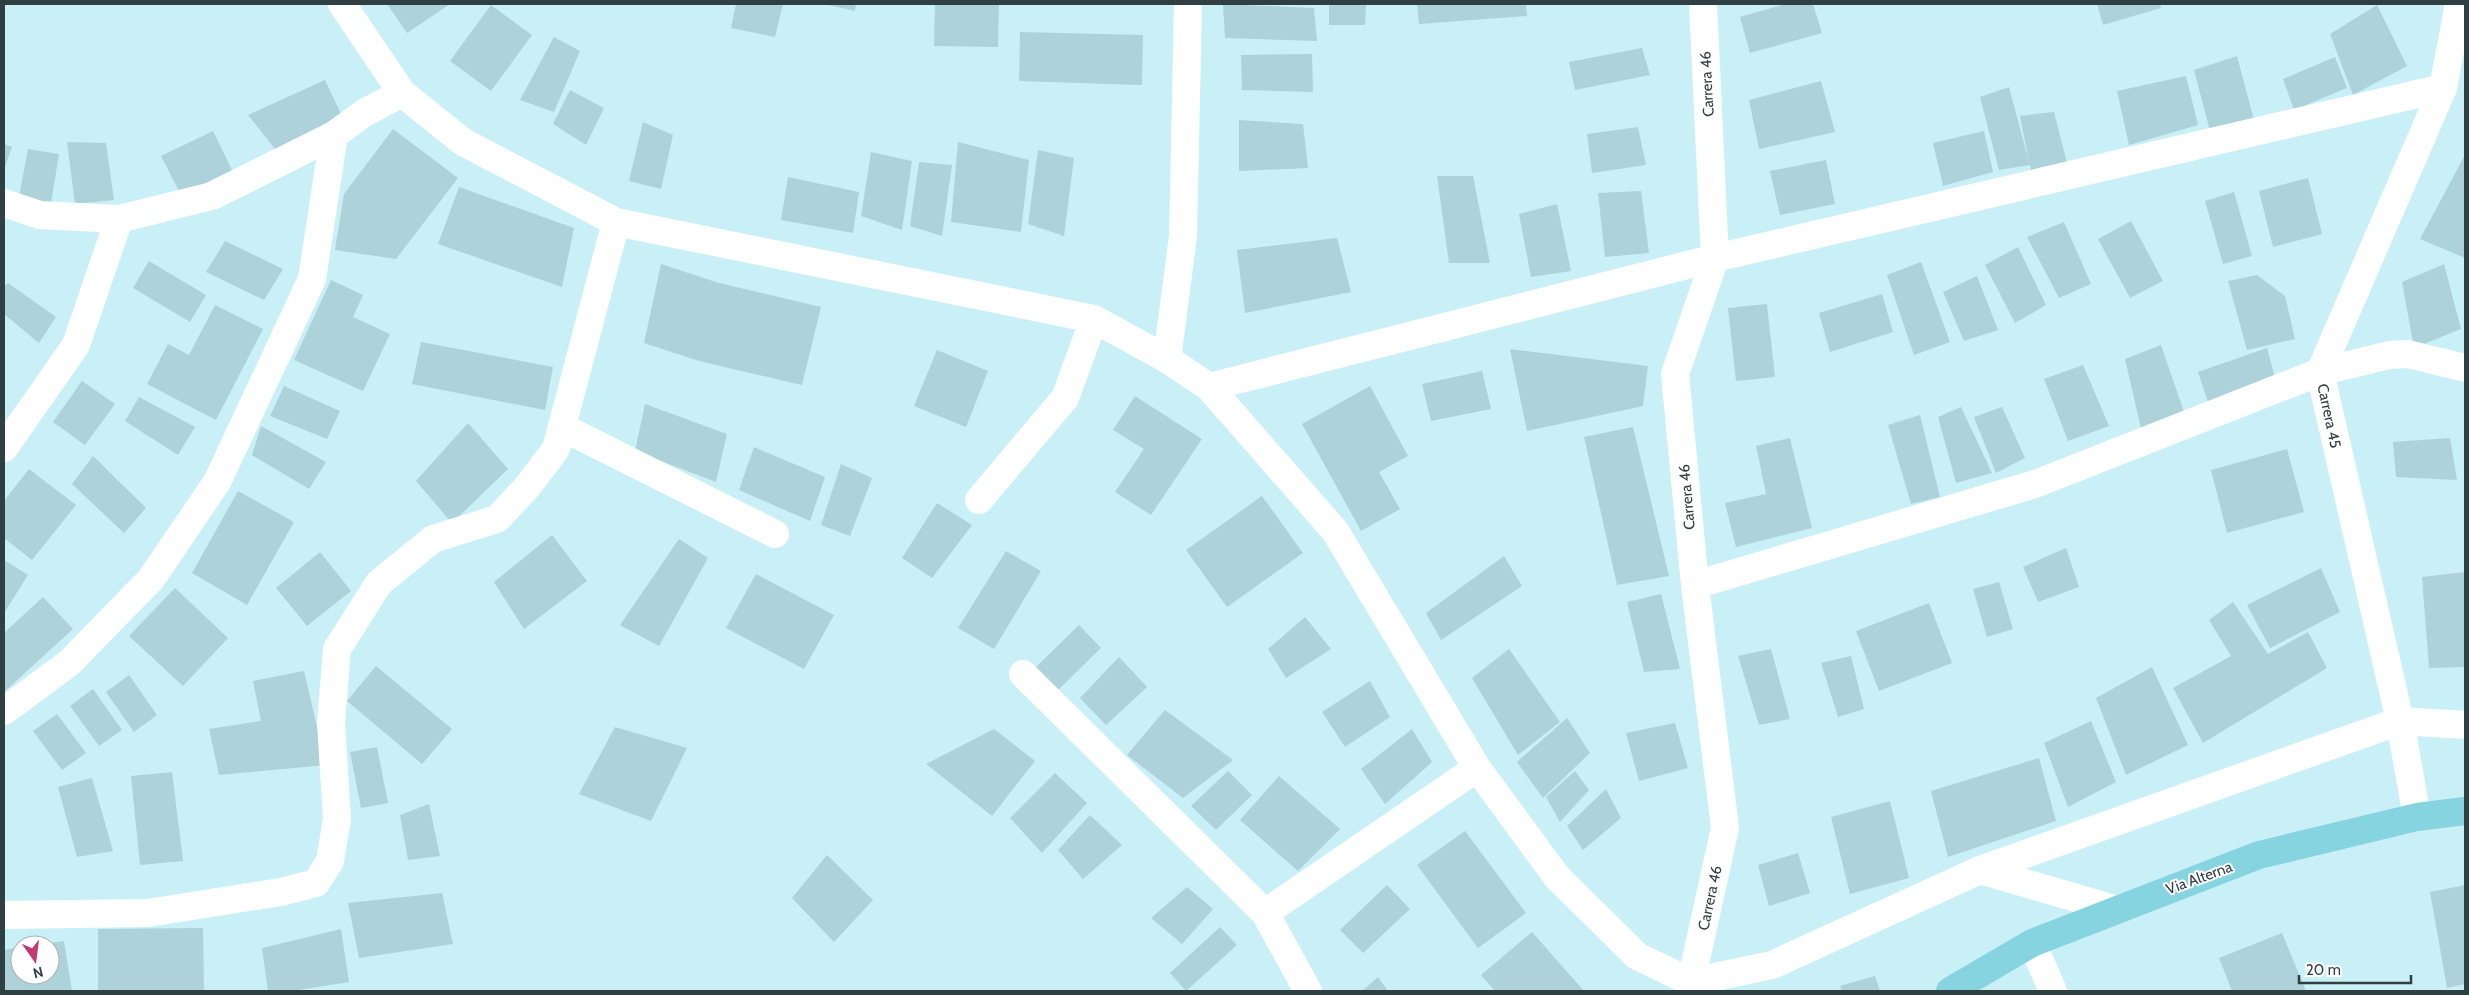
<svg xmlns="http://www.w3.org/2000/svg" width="2469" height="995" font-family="Cabin,sans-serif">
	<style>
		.building { fill: #add2d9 }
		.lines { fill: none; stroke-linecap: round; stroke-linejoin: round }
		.minor { stroke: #fff; stroke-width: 28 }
		.major { stroke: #86d4df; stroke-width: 28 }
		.labels { text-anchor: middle; stroke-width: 4; stroke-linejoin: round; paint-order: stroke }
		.street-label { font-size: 15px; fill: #303f42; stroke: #fff }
	</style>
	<rect width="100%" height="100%" fill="#caf0f7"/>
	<g class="building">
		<path d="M 387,4 L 450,4 L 407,33 Z"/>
		<path d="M 736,4 L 783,4 L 775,37 L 731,28 Z"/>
		<path d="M 824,4 L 856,4 L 855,11 Z"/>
		<path d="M 935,4 L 999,4 L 998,47 L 934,46 Z"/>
		<path d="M 1223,4 L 1314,8 L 1317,41 L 1225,38 Z"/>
		<path d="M 1329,4 L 1366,4 L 1365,25 L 1329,25 Z"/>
		<path d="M 1417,4 L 1526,4 L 1527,16 L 1419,24 Z"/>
		<path d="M 1785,4 L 1813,4 L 1822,33 L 1750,53 L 1740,17 Z"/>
		<path d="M 2097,4 L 2160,4 L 2161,8 L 2103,25 Z"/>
		<path d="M 491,5 L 532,35 L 491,91 L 450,61 Z"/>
		<path d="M 2377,5 L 2407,66 L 2353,95 L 2330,34 Z"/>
		<path d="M 1020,32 L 1143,35 L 1142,85 L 1019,81 Z"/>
		<path d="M 554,37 L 580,51 L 554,112 L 520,100 Z"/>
		<path d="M 1642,48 L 1650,75 L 1575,90 L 1569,62 Z"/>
		<path d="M 1312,54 L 1313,92 L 1242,90 L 1241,55 Z"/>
		<path d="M 2237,56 L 2254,120 L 2210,131 L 2194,70 Z"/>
		<path d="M 2335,57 L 2347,88 L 2294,110 L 2283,79 Z"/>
		<path d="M 2186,76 L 2198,125 L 2129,145 L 2117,91 Z"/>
		<path d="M 325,80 L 343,118 L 275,149 L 248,115 Z"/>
		<path d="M 1821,81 L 1835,132 L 1759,149 L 1749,100 Z"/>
		<path d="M 2009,87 L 2029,162 L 2020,116 L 2054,112 L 2067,163 L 2031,170 L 2030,165 L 1999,170 L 1980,97 Z"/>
		<path d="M 570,90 L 604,108 L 586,145 L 553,124 Z"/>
		<path d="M 1239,120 L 1303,124 L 1308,168 L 1239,171 Z"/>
		<path d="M 643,122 L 673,135 L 661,189 L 629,181 Z"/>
		<path d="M 1638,127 L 1646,165 L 1592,173 L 1587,134 Z"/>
		<path d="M 393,129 L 458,178 L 396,259 L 335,250 L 344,194 Z"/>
		<path d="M 213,131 L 232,170 L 181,195 L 161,156 Z"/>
		<path d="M 1984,131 L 1993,172 L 1943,186 L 1933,143 Z"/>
		<path d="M 67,142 L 106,143 L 114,200 L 75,204 Z"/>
		<path d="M 958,142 L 1029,160 L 1021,232 L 951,222 Z"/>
		<path d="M 4,144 L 12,147 L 4,170 Z"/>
		<path d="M 28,149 L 59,154 L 50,209 L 19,197 Z"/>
		<path d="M 1038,150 L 1074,158 L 1064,236 L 1028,224 Z"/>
		<path d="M 871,152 L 912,161 L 902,230 L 861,216 Z"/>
		<path d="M 2465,155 L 2465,258 L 2420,239 Z"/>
		<path d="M 1826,160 L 1835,204 L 1780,215 L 1770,171 Z"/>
		<path d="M 919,162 L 952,165 L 942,236 L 910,226 Z"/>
		<path d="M 1437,176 L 1473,176 L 1490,263 L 1449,263 Z"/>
		<path d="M 788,177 L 859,192 L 853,233 L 781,220 Z"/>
		<path d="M 2308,178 L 2322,234 L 2273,247 L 2259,191 Z"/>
		<path d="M 459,187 L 574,228 L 562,287 L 438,244 Z"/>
		<path d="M 1641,191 L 1649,253 L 1605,257 L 1598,193 Z"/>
		<path d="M 2234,192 L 2252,256 L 2223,264 L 2205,201 Z"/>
		<path d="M 1557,204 L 1571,271 L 1531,277 L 1519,214 Z"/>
		<path d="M 2131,221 L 2163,281 L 2130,298 L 2098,239 Z"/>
		<path d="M 2064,222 L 2091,284 L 2059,298 L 2027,237 Z"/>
		<path d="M 1337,238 L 1351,292 L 1245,313 L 1237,250 Z"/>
		<path d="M 225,241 L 283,269 L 264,300 L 206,272 Z"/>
		<path d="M 2018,247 L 2046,305 L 2015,323 L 1985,265 Z"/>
		<path d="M 149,261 L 206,295 L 190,322 L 133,288 Z"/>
		<path d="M 1921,262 L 1950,342 L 1914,355 L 1887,275 Z"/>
		<path d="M 661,264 L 719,283 L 821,307 L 802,385 L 699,361 L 644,343 Z"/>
		<path d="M 2444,264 L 2461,329 L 2414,348 L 2402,282 Z"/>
		<path d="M 2257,275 L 2285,296 L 2295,339 L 2247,350 L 2228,281 Z"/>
		<path d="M 1977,276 L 1998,330 L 1964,341 L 1943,292 Z"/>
		<path d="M 331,280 L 363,295 L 353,317 L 390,334 L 363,391 L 294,360 Z"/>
		<path d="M 8,283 L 56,317 L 39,343 L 4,314 L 4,287 Z"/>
		<path d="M 1882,294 L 1893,332 L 1830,352 L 1819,313 Z"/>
		<path d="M 1767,304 L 1775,377 L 1736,381 L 1728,308 Z"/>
		<path d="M 215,305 L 263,329 L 216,420 L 147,384 L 168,344 L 189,355 Z"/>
		<path d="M 421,342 L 553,367 L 545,410 L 412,384 Z"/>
		<path d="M 2161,345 L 2184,412 L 2141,428 L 2125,359 Z"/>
		<path d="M 2267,348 L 2276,381 L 2209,405 L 2198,372 Z"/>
		<path d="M 1510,349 L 1648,366 L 1643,406 L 1527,431 Z"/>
		<path d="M 937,350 L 988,371 L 966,427 L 914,406 Z"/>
		<path d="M 2083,365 L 2109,426 L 2068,441 L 2044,379 Z"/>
		<path d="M 1482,371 L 1491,409 L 1431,421 L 1422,384 Z"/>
		<path d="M 82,381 L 115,404 L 85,445 L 53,422 Z"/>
		<path d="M 284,386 L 340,411 L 327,439 L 270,416 Z"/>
		<path d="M 1370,386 L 1408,456 L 1379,472 L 1400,509 L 1361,531 L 1302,424 Z"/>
		<path d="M 1135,396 L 1202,439 L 1151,515 L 1115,492 L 1144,449 L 1113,430 Z"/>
		<path d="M 139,397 L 195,427 L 178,455 L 125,421 Z"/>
		<path d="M 645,404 L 727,434 L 716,482 L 635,451 Z"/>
		<path d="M 1961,407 L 1992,473 L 1956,483 L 1938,417 Z"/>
		<path d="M 2002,407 L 2025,458 L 1996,473 L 1974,417 Z"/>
		<path d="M 1920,415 L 1940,497 L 1911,504 L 1888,425 Z"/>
		<path d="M 468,423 L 508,469 L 452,523 L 416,481 Z"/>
		<path d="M 261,426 L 326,462 L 309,489 L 252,455 Z"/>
		<path d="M 1633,427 L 1669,576 L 1617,585 L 1584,437 Z"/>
		<path d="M 1790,438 L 1812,528 L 1736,547 L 1725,503 L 1766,494 L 1756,446 Z"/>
		<path d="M 2450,438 L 2457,480 L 2396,477 L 2393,442 Z"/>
		<path d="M 754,447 L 825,477 L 810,521 L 739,490 Z"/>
		<path d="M 2287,449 L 2304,512 L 2227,533 L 2211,470 Z"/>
		<path d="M 93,456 L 146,508 L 124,533 L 72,484 Z"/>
		<path d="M 841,464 L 872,478 L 850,536 L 821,525 Z"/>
		<path d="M 29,469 L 76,505 L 32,560 L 4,538 L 4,501 Z"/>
		<path d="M 238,491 L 294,522 L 247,605 L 192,573 Z"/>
		<path d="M 1262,496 L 1303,553 L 1227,607 L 1186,550 Z"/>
		<path d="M 937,503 L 972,525 L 932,578 L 902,558 Z"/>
		<path d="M 552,535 L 587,581 L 524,629 L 494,582 Z"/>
		<path d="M 679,539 L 708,558 L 659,646 L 620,625 Z"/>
		<path d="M 2066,548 L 2079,587 L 2038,602 L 2023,567 Z"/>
		<path d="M 1006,551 L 1041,571 L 994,649 L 958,628 Z"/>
		<path d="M 320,552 L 351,591 L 307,626 L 276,588 Z"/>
		<path d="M 1504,556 L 1522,586 L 1441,640 L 1426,613 Z"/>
		<path d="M 4,560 L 28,575 L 4,613 Z"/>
		<path d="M 2321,568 L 2340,612 L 2270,648 L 2247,605 Z"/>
		<path d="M 2465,572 L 2465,667 L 2429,668 L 2422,577 Z"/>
		<path d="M 756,574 L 834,615 L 804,669 L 726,628 Z"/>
		<path d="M 1999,582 L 2013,629 L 1987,637 L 1973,589 Z"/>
		<path d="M 175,588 L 228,638 L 183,686 L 129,636 Z"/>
		<path d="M 1661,594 L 1680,669 L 1644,672 L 1627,602 Z"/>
		<path d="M 43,597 L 73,629 L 4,692 L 4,633 Z"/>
		<path d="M 2233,602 L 2268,654 L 2308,632 L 2327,668 L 2203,743 L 2173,688 L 2231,656 L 2209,620 Z"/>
		<path d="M 1929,603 L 1952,663 L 1879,691 L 1856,631 Z"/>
		<path d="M 1305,617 L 1331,649 L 1286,678 L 1268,649 Z"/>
		<path d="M 1079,625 L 1101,648 L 1058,690 L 1036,667 Z"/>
		<path d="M 1509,649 L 1560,722 L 1518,755 L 1472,678 Z"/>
		<path d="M 1771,649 L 1790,719 L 1759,725 L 1738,656 Z"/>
		<path d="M 1851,656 L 1864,709 L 1838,717 L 1821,663 Z"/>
		<path d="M 1119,657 L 1147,687 L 1106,725 L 1080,698 Z"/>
		<path d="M 376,666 L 452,729 L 422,764 L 347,701 Z"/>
		<path d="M 2152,667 L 2188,745 L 2126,775 L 2096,698 Z"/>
		<path d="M 304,671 L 326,765 L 219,775 L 209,729 L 261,721 L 253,681 Z"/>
		<path d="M 129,675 L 157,715 L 134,732 L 106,692 Z"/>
		<path d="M 1370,681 L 1390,717 L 1345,747 L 1322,712 Z"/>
		<path d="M 93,689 L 122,730 L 99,746 L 70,706 Z"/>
		<path d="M 1165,710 L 1233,760 L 1183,798 L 1127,755 Z"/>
		<path d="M 57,714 L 86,753 L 62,770 L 33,731 Z"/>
		<path d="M 1567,718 L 1590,753 L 1543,798 L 1517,762 Z"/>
		<path d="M 2091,721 L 2116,782 L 2068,807 L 2044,743 Z"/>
		<path d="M 1675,723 L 1688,768 L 1639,781 L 1626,733 Z"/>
		<path d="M 615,727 L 687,748 L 651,821 L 579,794 Z"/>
		<path d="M 994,729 L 1035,761 L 992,816 L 926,764 Z"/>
		<path d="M 1412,729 L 1432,762 L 1385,804 L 1361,769 Z"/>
		<path d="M 377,747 L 388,803 L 361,808 L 350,752 Z"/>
		<path d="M 2039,758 L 2056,821 L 1948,857 L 1931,791 Z"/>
		<path d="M 1228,771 L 1252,795 L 1216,830 L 1191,806 Z"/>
		<path d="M 1575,771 L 1589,790 L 1560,822 L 1546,797 Z"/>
		<path d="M 172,772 L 183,861 L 140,865 L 131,776 Z"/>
		<path d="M 1055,773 L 1087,803 L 1042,853 L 1010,818 Z"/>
		<path d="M 1279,776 L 1340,829 L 1298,871 L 1240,820 Z"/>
		<path d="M 92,778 L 113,851 L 77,857 L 58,787 Z"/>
		<path d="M 1606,789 L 1621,818 L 1583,850 L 1567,826 Z"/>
		<path d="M 1890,801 L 1909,878 L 1850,894 L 1831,817 Z"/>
		<path d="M 429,804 L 440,856 L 408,860 L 400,815 Z"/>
		<path d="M 1090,815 L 1122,845 L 1083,879 L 1058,850 Z"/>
		<path d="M 1465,831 L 1526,913 L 1478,948 L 1417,865 Z"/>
		<path d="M 1798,853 L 1810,893 L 1769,906 L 1758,865 Z"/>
		<path d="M 827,855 L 873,900 L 834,942 L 792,898 Z"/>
		<path d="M 1387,885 L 1410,909 L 1363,953 L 1340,930 Z"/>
		<path d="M 2465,885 L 2465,984 L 2447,988 L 2430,892 Z"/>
		<path d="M 1187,887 L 1213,909 L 1182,944 L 1151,918 Z"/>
		<path d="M 442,893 L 453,944 L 359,958 L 348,903 Z"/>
		<path d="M 1220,927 L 1237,945 L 1186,991 L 1170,973 Z"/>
		<path d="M 203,928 L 204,991 L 98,991 L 98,929 Z"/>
		<path d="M 341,929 L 349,982 L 292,991 L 268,991 L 262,948 Z"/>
		<path d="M 1532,932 L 1584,991 L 1495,991 L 1481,975 Z"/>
		<path d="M 2282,933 L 2306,991 L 2232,991 L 2219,958 Z"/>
		<path d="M 64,941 L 72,991 L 4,991 L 4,950 L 20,947 L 20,975 L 50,975 L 50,945 L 42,944 Z"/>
		<path d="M 1875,976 L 1880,991 L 1842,991 L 1840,986 Z"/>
		<path d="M 1378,977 L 1388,991 L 1362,991 Z"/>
	</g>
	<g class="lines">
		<g class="minor">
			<path d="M 342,4 L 402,93 L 463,142 L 616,222 L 1094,319 L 1167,359 L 1209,387 L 1335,531 L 1477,768 L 1557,877 L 1637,956 L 1691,982 L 1772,965 L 1980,870 L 2400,721 L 2465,725"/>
			<path d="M 4,203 L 40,215 L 119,219 L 212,196 L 334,135 L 364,113 L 402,93"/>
			<path d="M 1167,359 L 1183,236 L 1188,4"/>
			<path d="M 1209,387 L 1715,258 L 2443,88"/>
			<path d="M 562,427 L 775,534"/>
			<path d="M 4,448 L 76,345 L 119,219"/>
			<path d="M 979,500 L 1065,398 L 1094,319"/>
			<path d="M 1695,585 L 2035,484 L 2320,372 L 2389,355 L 2408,354 L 2465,368"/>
			<path d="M 1023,674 L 1265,913 L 1308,991"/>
			<path d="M 4,711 L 69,663 L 151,579 L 217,482 L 312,279 L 334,135"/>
			<path d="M 2417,817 L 2400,721 L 2320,372 L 2443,88 L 2459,4"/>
			<path d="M 1980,870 L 2114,909"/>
			<path d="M 1265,913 L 1477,768"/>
			<path d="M 4,915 L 148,913 L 281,892 L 316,883 L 330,861 L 337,819 L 331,723 L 337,649 L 379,583 L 433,539 L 497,519 L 527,487 L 556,449 L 616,222"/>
			<path d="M 2032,943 L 2053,991"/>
			<path d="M 1692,991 L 1691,982 L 1725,828 L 1695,585 L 1675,374 L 1715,258 L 1703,4"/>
		</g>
		<path class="major" d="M 1950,991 L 2032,943 L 2259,855 L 2417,817 L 2465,811"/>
	</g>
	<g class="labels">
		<g class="street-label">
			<text transform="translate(1707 84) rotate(-93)" y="5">Carrera 46</text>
			<text transform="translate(2329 416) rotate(78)" y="5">Carrera 45</text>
			<text transform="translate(1687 497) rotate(-95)" y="5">Carrera 46</text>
			<text transform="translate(2199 878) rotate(-20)" y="5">Via Alterna</text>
			<text transform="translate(1710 898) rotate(-78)" y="5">Carrera 46</text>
		</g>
	</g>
	<rect width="2469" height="995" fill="none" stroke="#303f42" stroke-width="10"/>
	<g transform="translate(35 960) rotate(166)"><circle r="24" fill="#ffffff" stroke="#acb2b3"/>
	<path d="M0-4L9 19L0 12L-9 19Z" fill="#c33973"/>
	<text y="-8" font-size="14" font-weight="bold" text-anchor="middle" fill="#303f42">N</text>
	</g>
	<path d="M2299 975v8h112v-8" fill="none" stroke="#303f42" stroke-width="2.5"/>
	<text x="2306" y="975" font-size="15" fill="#303f42" stroke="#ffffff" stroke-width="4" paint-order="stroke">20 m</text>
</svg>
